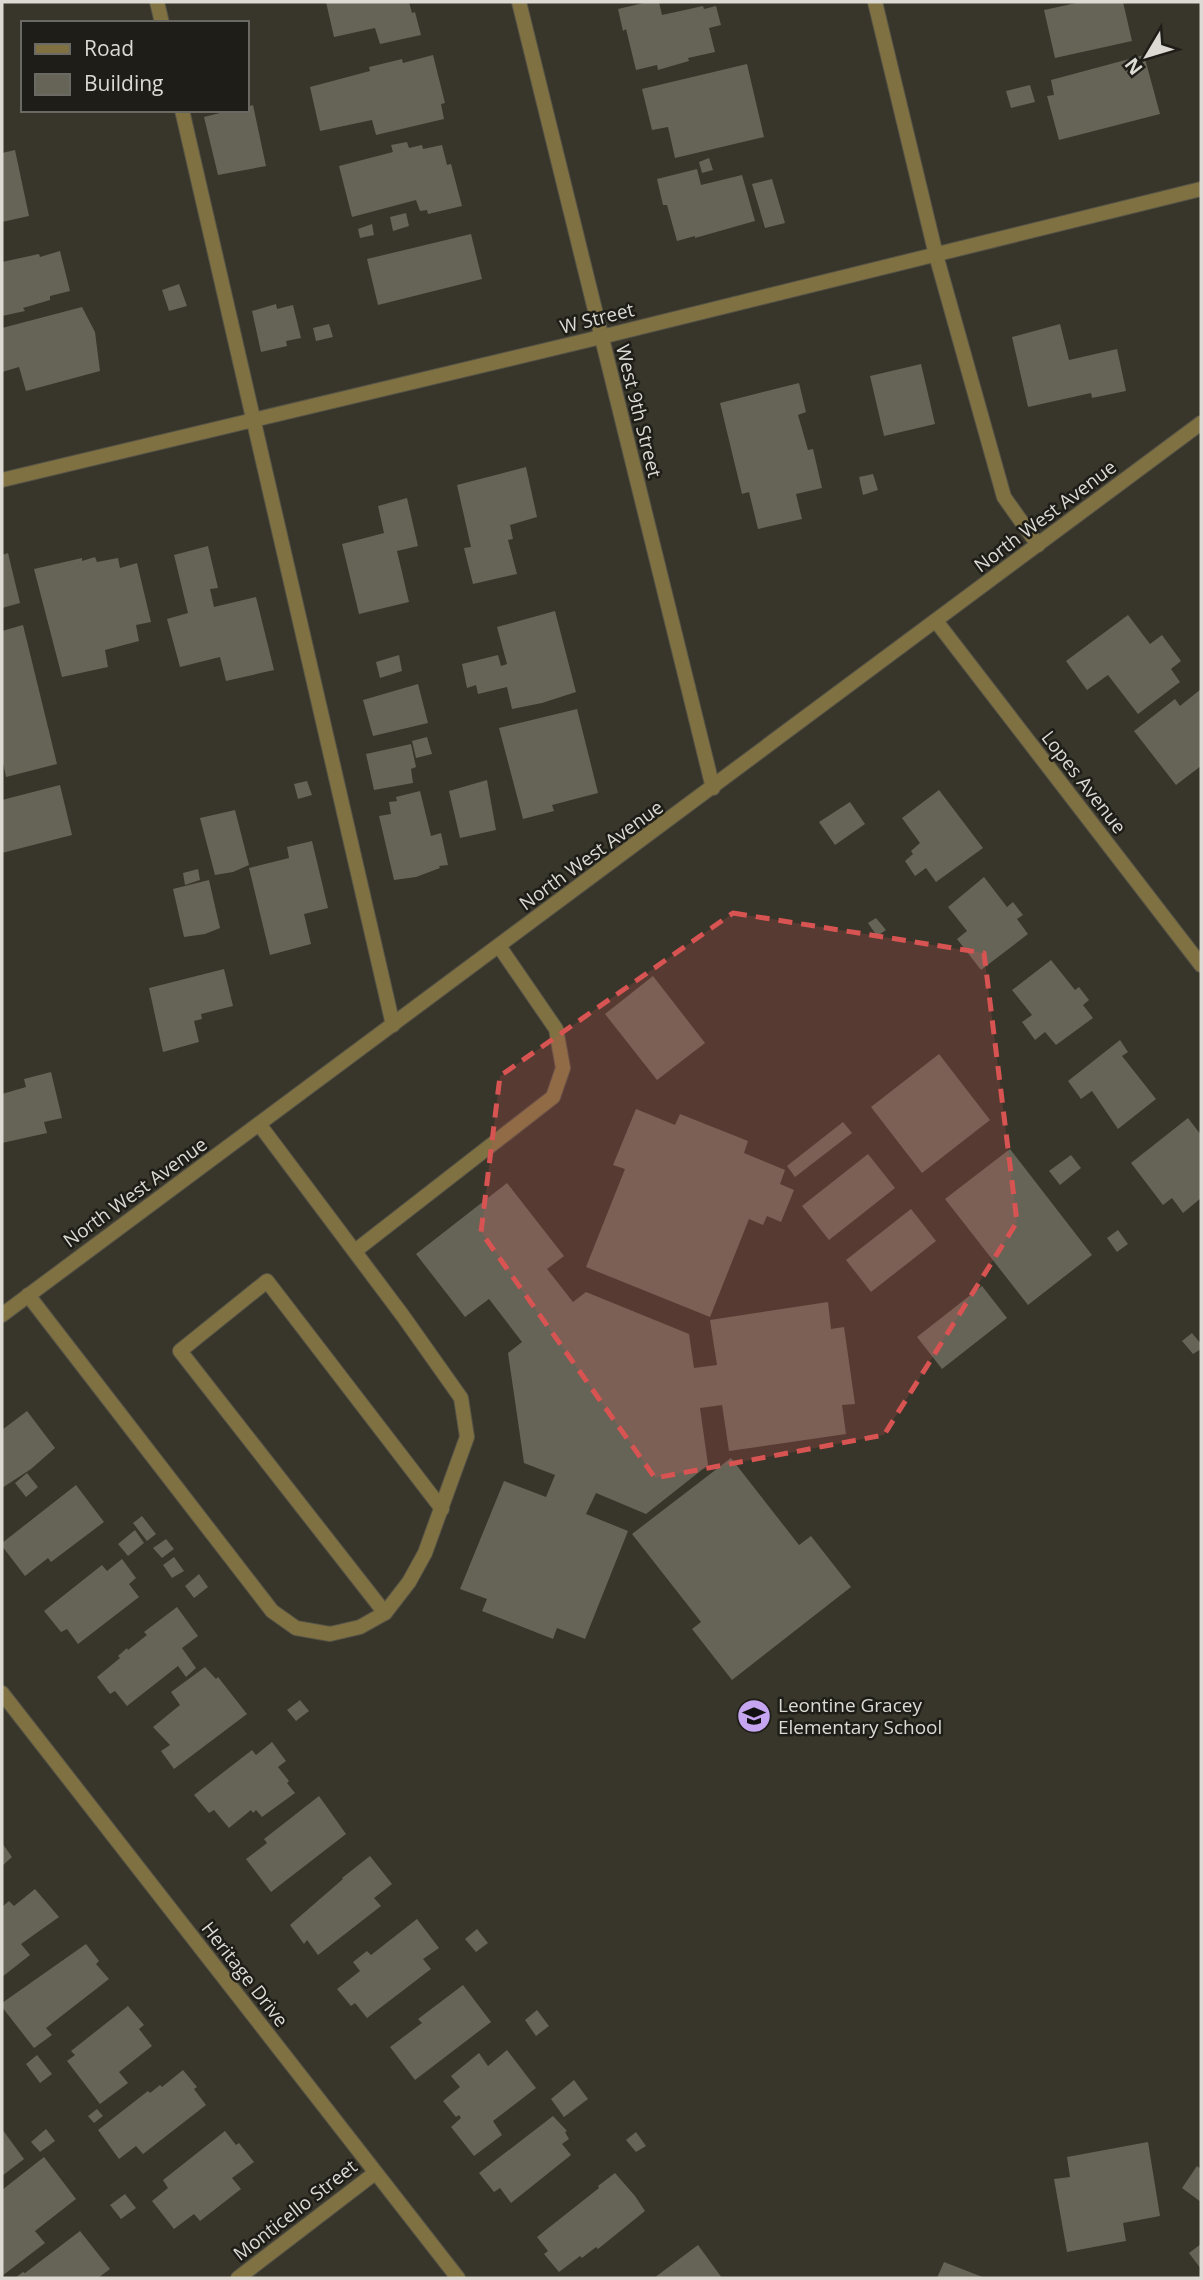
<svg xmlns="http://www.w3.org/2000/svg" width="1203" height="2280" font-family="'Open Sans',sans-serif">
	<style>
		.building { fill: #666357 }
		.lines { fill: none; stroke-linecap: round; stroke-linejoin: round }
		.service-casing { stroke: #565348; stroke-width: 16 }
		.minor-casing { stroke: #565348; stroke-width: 16 }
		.service { stroke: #7f7141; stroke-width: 14 }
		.minor { stroke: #7f7141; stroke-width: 14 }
		.marked { fill: #d85453; fill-opacity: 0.2; stroke: #d85453; stroke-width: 5; stroke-dasharray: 14 9; stroke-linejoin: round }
		.labels { text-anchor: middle; stroke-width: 5; stroke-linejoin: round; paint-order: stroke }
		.street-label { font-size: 19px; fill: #dcdad3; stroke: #1e1d18 }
		.poi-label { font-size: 19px; fill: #dcdad3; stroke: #1e1d18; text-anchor: start }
	</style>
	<rect width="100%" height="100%" fill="#38352a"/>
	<g class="building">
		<path d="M 326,2 L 409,2 L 412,13 L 415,12 L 421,35 L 380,44 L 375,28 L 334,37 Z"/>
		<path d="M 648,2 L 659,2 L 662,15 L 703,6 L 704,9 L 716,6 L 721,25 L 709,28 L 715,52 L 688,58 L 689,61 L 658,70 L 657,65 L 636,70 L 626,29 L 623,31 L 618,9 Z"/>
		<path d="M 1081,2 L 1123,2 L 1132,41 L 1055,58 L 1044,10 Z"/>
		<path d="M 433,55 L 445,103 L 441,104 L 444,119 L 376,135 L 372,120 L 320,131 L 310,87 L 370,71 L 369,67 L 402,59 L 403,63 Z"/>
		<path d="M 1144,55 L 1160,114 L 1059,140 L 1047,96 L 1054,95 L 1051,80 Z"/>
		<path d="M 747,64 L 764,137 L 675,158 L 668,127 L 652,130 L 642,89 Z"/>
		<path d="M 1030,85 L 1035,102 L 1011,108 L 1006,91 Z"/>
		<path d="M 253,105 L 266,166 L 218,175 L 204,117 L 232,110 L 247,110 L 247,107 Z"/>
		<path d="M 407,142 L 409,148 L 422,145 L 423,149 L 442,145 L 447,165 L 451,164 L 462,206 L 428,214 L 427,210 L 420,211 L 416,200 L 352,217 L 339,166 L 393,152 L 391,145 Z"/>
		<path d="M 15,150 L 29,216 L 2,222 L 2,153 Z"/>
		<path d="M 709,158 L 713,170 L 702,173 L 699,162 Z"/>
		<path d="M 697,169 L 701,185 L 742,175 L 755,221 L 695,238 L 695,236 L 677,241 L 667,205 L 663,205 L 657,179 Z"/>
		<path d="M 772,179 L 785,223 L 765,228 L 752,184 Z"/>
		<path d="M 406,213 L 409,226 L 393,231 L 390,217 Z"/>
		<path d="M 372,224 L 374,235 L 360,238 L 358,229 Z"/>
		<path d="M 471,234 L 482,279 L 378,305 L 367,259 Z"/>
		<path d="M 60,251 L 70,291 L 50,296 L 50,300 L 23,308 L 25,311 L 2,316 L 2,262 L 39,254 L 40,257 Z"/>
		<path d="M 179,284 L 187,306 L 169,311 L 162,290 Z"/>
		<path d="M 276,304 L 277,309 L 293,305 L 301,338 L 286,341 L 287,346 L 261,352 L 252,311 Z"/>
		<path d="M 82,307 L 95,332 L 100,371 L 26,391 L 19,367 L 2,372 L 2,328 Z"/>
		<path d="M 329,324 L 333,337 L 316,341 L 313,328 Z"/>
		<path d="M 1060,324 L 1069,360 L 1117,349 L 1126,391 L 1092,398 L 1091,393 L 1028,407 L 1012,337 Z"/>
		<path d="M 921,364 L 935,424 L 884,436 L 870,376 Z"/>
		<path d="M 799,383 L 806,412 L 798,415 L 808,450 L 813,449 L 822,488 L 796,494 L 802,519 L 758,529 L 749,492 L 742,494 L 720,403 Z"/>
		<path d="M 526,467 L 537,517 L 510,525 L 513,539 L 508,540 L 517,574 L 473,584 L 464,548 L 471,547 L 457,485 Z"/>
		<path d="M 873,474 L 878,490 L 863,495 L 859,477 Z"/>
		<path d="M 407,498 L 418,546 L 397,551 L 409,602 L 359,614 L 342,544 L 384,533 L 378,506 Z"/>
		<path d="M 208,546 L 218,588 L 210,589 L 214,607 L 256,597 L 274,670 L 226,681 L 220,657 L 180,667 L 167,619 L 188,613 L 174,555 Z"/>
		<path d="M 8,553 L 20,603 L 2,608 L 2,555 Z"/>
		<path d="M 95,557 L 97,562 L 118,558 L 120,568 L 137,563 L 151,622 L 136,625 L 139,641 L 105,650 L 108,667 L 62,677 L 34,569 L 82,558 L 82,561 Z"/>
		<path d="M 555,611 L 576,692 L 542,703 L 512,709 L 507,687 L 478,694 L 476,685 L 467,688 L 462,664 L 498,655 L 501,666 L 507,664 L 497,627 Z"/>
		<path d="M 1128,615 L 1150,644 L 1162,635 L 1181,661 L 1171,669 L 1180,682 L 1138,714 L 1108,675 L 1087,690 L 1066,661 Z"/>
		<path d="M 23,625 L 57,764 L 6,777 L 2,758 L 2,631 Z"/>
		<path d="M 399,655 L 402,671 L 380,678 L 376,662 Z"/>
		<path d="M 418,684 L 428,723 L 373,736 L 363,700 Z"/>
		<path d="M 1201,689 L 1201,766 L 1176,785 L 1134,731 L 1175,699 L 1180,706 Z"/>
		<path d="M 577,709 L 598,793 L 552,805 L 554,811 L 523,819 L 499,728 Z"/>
		<path d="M 427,737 L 432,754 L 416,758 L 412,741 Z"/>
		<path d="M 411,744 L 416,767 L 411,769 L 413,783 L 374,790 L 366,754 Z"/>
		<path d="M 487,780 L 496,830 L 460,838 L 449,791 Z"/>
		<path d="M 307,781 L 312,795 L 298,799 L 294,784 Z"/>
		<path d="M 60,785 L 72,835 L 2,853 L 2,800 Z"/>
		<path d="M 939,790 L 983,848 L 936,882 L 926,868 L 915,876 L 905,861 L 913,854 L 911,851 L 920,843 L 902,818 Z"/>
		<path d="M 420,791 L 431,836 L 441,833 L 448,865 L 439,866 L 440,868 L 416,877 L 394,880 L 379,816 L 391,814 L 389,802 L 397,801 L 396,797 Z"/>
		<path d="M 850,802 L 865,824 L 835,845 L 819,822 Z"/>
		<path d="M 235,810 L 249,865 L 233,872 L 215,875 L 200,818 Z"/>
		<path d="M 312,841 L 328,908 L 304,914 L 311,944 L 270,955 L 249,868 L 289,858 L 287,847 Z"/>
		<path d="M 198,869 L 200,880 L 185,885 L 183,873 Z"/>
		<path d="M 984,877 L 1007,907 L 1013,902 L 1023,915 L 1017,919 L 1028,934 L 981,970 L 957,939 L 967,931 L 948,907 Z"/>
		<path d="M 209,880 L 220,928 L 205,934 L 184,937 L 173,889 Z"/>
		<path d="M 876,918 L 886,930 L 877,936 L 868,923 Z"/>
		<path d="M 1051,960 L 1075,990 L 1079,987 L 1089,1000 L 1083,1005 L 1093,1018 L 1056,1045 L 1045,1032 L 1035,1040 L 1022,1022 L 1032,1015 L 1012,990 Z"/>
		<path d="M 224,969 L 233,1006 L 201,1014 L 202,1019 L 194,1021 L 199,1042 L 163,1052 L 149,988 Z"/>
		<path d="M 653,976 L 705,1043 L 657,1080 L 605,1014 Z"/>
		<path d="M 1120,1040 L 1128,1052 L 1122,1056 L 1156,1099 L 1118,1129 L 1092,1091 L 1081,1099 L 1068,1081 Z"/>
		<path d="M 939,1054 L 990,1120 L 922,1173 L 871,1107 Z"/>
		<path d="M 51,1072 L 62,1118 L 44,1122 L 47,1133 L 2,1143 L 2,1094 L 26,1087 L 24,1079 Z"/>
		<path d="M 636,1109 L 675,1125 L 680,1114 L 748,1141 L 744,1153 L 785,1170 L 780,1184 L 794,1190 L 781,1222 L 767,1216 L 763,1225 L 749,1219 L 710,1317 L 586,1267 L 625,1169 L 613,1165 Z"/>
		<path d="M 1188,1118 L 1201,1135 L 1201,1198 L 1183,1213 L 1172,1198 L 1163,1205 L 1131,1163 Z"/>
		<path d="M 843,1122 L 852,1133 L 795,1177 L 787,1166 Z"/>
		<path d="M 1010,1149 L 1092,1255 L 1028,1305 L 945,1199 Z"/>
		<path d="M 868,1154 L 895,1188 L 829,1240 L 802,1206 Z"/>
		<path d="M 1071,1155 L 1081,1168 L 1060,1185 L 1049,1171 Z"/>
		<path d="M 507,1183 L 564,1256 L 547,1269 L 573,1302 L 586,1292 L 689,1334 L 694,1368 L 717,1365 L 710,1320 L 828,1302 L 831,1329 L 844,1327 L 855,1404 L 842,1405 L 846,1434 L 729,1451 L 722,1405 L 700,1408 L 708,1465 L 646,1514 L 596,1493 L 586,1514 L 628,1531 L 585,1639 L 557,1628 L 553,1639 L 482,1611 L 487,1599 L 460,1589 L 504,1481 L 546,1497 L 555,1475 L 524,1463 L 508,1353 L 522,1342 L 489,1299 L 465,1317 L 416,1254 Z"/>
		<path d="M 911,1209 L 936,1241 L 871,1292 L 846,1260 Z"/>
		<path d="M 1118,1230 L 1128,1244 L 1117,1252 L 1107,1238 Z"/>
		<path d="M 982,1286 L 1007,1318 L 942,1369 L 917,1337 Z"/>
		<path d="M 1192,1333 L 1201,1344 L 1201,1349 L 1193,1354 L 1182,1341 Z"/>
		<path d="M 27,1411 L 55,1448 L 31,1469 L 2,1488 L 2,1430 Z"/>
		<path d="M 731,1458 L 799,1545 L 811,1536 L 851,1587 L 732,1680 L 692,1629 L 701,1622 L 632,1534 Z"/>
		<path d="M 27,1473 L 38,1487 L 26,1497 L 15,1483 Z"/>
		<path d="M 76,1485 L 104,1522 L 51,1562 L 48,1558 L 25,1576 L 2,1546 L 2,1543 Z"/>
		<path d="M 142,1516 L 156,1534 L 147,1541 L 133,1523 Z"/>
		<path d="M 135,1530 L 144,1543 L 128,1556 L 118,1544 Z"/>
		<path d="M 166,1539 L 174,1549 L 162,1558 L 153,1548 Z"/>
		<path d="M 174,1557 L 184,1571 L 172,1578 L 163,1565 Z"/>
		<path d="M 122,1559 L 136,1578 L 129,1584 L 139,1597 L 78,1644 L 67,1629 L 61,1632 L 44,1611 L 102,1565 L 107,1571 Z"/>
		<path d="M 199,1574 L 208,1587 L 194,1598 L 185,1586 Z"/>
		<path d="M 177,1607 L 198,1636 L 182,1648 L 196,1668 L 186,1677 L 178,1666 L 127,1706 L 115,1691 L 110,1694 L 97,1677 L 120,1658 L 118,1656 L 127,1648 L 128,1650 L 147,1635 L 144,1632 Z"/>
		<path d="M 205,1667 L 216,1679 L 218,1677 L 247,1714 L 174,1769 L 161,1751 L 170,1745 L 153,1727 L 180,1705 L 171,1692 Z"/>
		<path d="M 300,1700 L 309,1711 L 296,1721 L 287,1710 Z"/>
		<path d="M 272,1742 L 286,1761 L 278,1767 L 289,1781 L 287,1783 L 295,1793 L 262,1817 L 256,1810 L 253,1813 L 251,1810 L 229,1828 L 214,1810 L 209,1813 L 194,1795 L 252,1750 L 256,1755 Z"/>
		<path d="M 319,1796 L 346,1834 L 271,1892 L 246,1859 L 267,1843 L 264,1839 Z"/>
		<path d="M 2,1843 L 12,1857 L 2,1866 Z"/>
		<path d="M 370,1856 L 392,1884 L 374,1898 L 381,1906 L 318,1955 L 307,1940 L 304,1944 L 290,1925 L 343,1879 L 342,1878 Z"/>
		<path d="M 35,1889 L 59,1917 L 21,1944 L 30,1955 L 2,1977 L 2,1907 L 9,1901 L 14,1906 Z"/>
		<path d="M 417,1919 L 439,1948 L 423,1959 L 431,1969 L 367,2018 L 355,2003 L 351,2006 L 337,1989 L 360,1971 L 353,1962 L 367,1951 L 371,1955 Z"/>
		<path d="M 477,1929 L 488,1943 L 476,1952 L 465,1939 Z"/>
		<path d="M 86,1944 L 99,1961 L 96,1964 L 109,1979 L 46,2028 L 52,2035 L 34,2048 L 2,2007 L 2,2003 Z"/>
		<path d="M 463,1985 L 491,2022 L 415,2080 L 390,2047 L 422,2023 L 418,2019 Z"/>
		<path d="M 128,2006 L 144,2025 L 139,2029 L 152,2046 L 119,2072 L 128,2083 L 100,2104 L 67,2061 L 75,2055 L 71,2051 Z"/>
		<path d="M 537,2010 L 549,2026 L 536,2036 L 525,2020 Z"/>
		<path d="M 507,2050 L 536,2088 L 493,2121 L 502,2135 L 474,2156 L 451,2127 L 461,2118 L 459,2115 L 456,2117 L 443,2101 L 460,2087 L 451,2076 L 479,2053 L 488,2066 Z"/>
		<path d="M 37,2055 L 52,2074 L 40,2083 L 26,2064 Z"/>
		<path d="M 183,2070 L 197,2087 L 194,2089 L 206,2105 L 143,2154 L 136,2146 L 119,2159 L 98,2130 L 148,2091 L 150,2093 L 160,2085 L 162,2087 Z"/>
		<path d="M 574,2080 L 588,2099 L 564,2117 L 551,2099 Z"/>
		<path d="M 97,2109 L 103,2116 L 94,2123 L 88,2116 Z"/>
		<path d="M 553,2116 L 567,2131 L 565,2132 L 569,2139 L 562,2144 L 571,2155 L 511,2203 L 500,2188 L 494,2192 L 479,2173 Z"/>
		<path d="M 2,2129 L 24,2159 L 2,2176 Z"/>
		<path d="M 46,2129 L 55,2141 L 40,2152 L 31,2142 Z"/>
		<path d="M 225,2131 L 236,2145 L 239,2143 L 254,2162 L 232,2178 L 241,2189 L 200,2221 L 194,2214 L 174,2229 L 152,2201 L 168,2188 L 163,2180 Z"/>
		<path d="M 636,2132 L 646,2146 L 636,2152 L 626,2140 Z"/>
		<path d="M 1148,2142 L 1160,2216 L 1123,2223 L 1126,2241 L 1067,2252 L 1054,2179 L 1070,2177 L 1067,2157 Z"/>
		<path d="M 44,2157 L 76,2199 L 35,2231 L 45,2243 L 2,2276 L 2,2190 Z"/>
		<path d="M 1197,2166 L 1201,2169 L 1201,2202 L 1182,2188 Z"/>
		<path d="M 615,2173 L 635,2196 L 645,2211 L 598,2249 L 596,2247 L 582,2258 L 580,2256 L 559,2272 L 544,2254 L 548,2251 L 537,2237 L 599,2188 L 598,2186 Z"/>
		<path d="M 125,2194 L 136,2208 L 121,2219 L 110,2205 Z"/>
		<path d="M 80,2231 L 110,2269 L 98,2278 L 15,2278 L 23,2272 L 25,2273 Z"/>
		<path d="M 1201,2244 L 1201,2269 L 1189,2253 Z"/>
		<path d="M 698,2245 L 722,2278 L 654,2278 Z"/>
		<path d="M 944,2262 L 985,2278 L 937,2278 Z"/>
	</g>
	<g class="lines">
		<g class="service-casing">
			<g id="service">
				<path d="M 157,2 L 162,23"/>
				<path d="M 875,2 L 936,255 L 1004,497 L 1038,545"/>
				<path d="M 182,110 L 393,1025"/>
				<path d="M 355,1251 L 553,1097 L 563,1068 L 556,1029 L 499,946"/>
				<path d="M 28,1295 L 272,1611 L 296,1628 L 330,1634 L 360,1627 L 385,1613 L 409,1582 L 425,1553 L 467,1437 L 461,1398 L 403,1316 L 259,1124"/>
				<path d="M 385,1613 L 180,1351 L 267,1281 L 442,1509"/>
			</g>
		</g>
		<g class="minor-casing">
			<g id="minor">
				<path d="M 519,2 L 713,788"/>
				<path d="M 2,480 L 601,337 L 1201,189"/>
				<path d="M 936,621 L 1201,965"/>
				<path d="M 2,1315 L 1201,423"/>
				<path d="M 2,1693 L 458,2278"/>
				<path d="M 238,2278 L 375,2173"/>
			</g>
		</g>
		<use href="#service" class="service"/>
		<use href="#minor" class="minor"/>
	</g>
	<path class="marked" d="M 733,913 L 984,953 L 1017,1222 L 884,1435 L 655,1478 L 481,1232 L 500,1076 Z"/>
	<defs>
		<g id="school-disc" transform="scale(1.75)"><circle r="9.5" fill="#c6a6f0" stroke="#1e1d18"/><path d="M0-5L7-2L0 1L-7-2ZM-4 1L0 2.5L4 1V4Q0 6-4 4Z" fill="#111"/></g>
	</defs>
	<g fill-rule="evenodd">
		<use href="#school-disc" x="754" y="1716"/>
	</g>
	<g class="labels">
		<g class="street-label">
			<text transform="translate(597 318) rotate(-14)" y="7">W Street</text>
			<text transform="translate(639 411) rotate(76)" y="7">West 9th Street</text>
			<text transform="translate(1045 516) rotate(-37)" y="7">North West Avenue</text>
			<text transform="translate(1084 782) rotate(52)" y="7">Lopes Avenue</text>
			<text transform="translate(591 855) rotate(-36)" y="7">North West Avenue</text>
			<text transform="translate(135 1192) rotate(-36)" y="7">North West Avenue</text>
			<text transform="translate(245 1974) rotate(52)" y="7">Heritage Drive</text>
			<text transform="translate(295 2210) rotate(-38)" y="7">Monticello Street</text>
		</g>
		<g class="poi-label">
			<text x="778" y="1712">Leontine Gracey<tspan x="778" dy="22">Elementary School</tspan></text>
		</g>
	</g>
	<rect width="1203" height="2280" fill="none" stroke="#dcdad3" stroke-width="7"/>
	<rect x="21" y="21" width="228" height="91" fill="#1e1d18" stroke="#6a6963" stroke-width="2"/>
	<rect x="35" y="44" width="35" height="10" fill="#7f7141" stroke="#6a6963" stroke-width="2"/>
	<text x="84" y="56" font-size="21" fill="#dcdad3">Road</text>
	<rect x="35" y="74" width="35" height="21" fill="#666357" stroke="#6a6963" stroke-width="2"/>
	<text x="84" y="91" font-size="21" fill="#dcdad3">Building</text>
	<g transform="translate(1147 56) rotate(232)" stroke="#1e1d18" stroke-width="5" paint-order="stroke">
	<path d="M0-5L12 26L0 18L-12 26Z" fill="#dcdad3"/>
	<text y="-10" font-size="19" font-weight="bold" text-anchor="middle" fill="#dcdad3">N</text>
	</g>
</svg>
